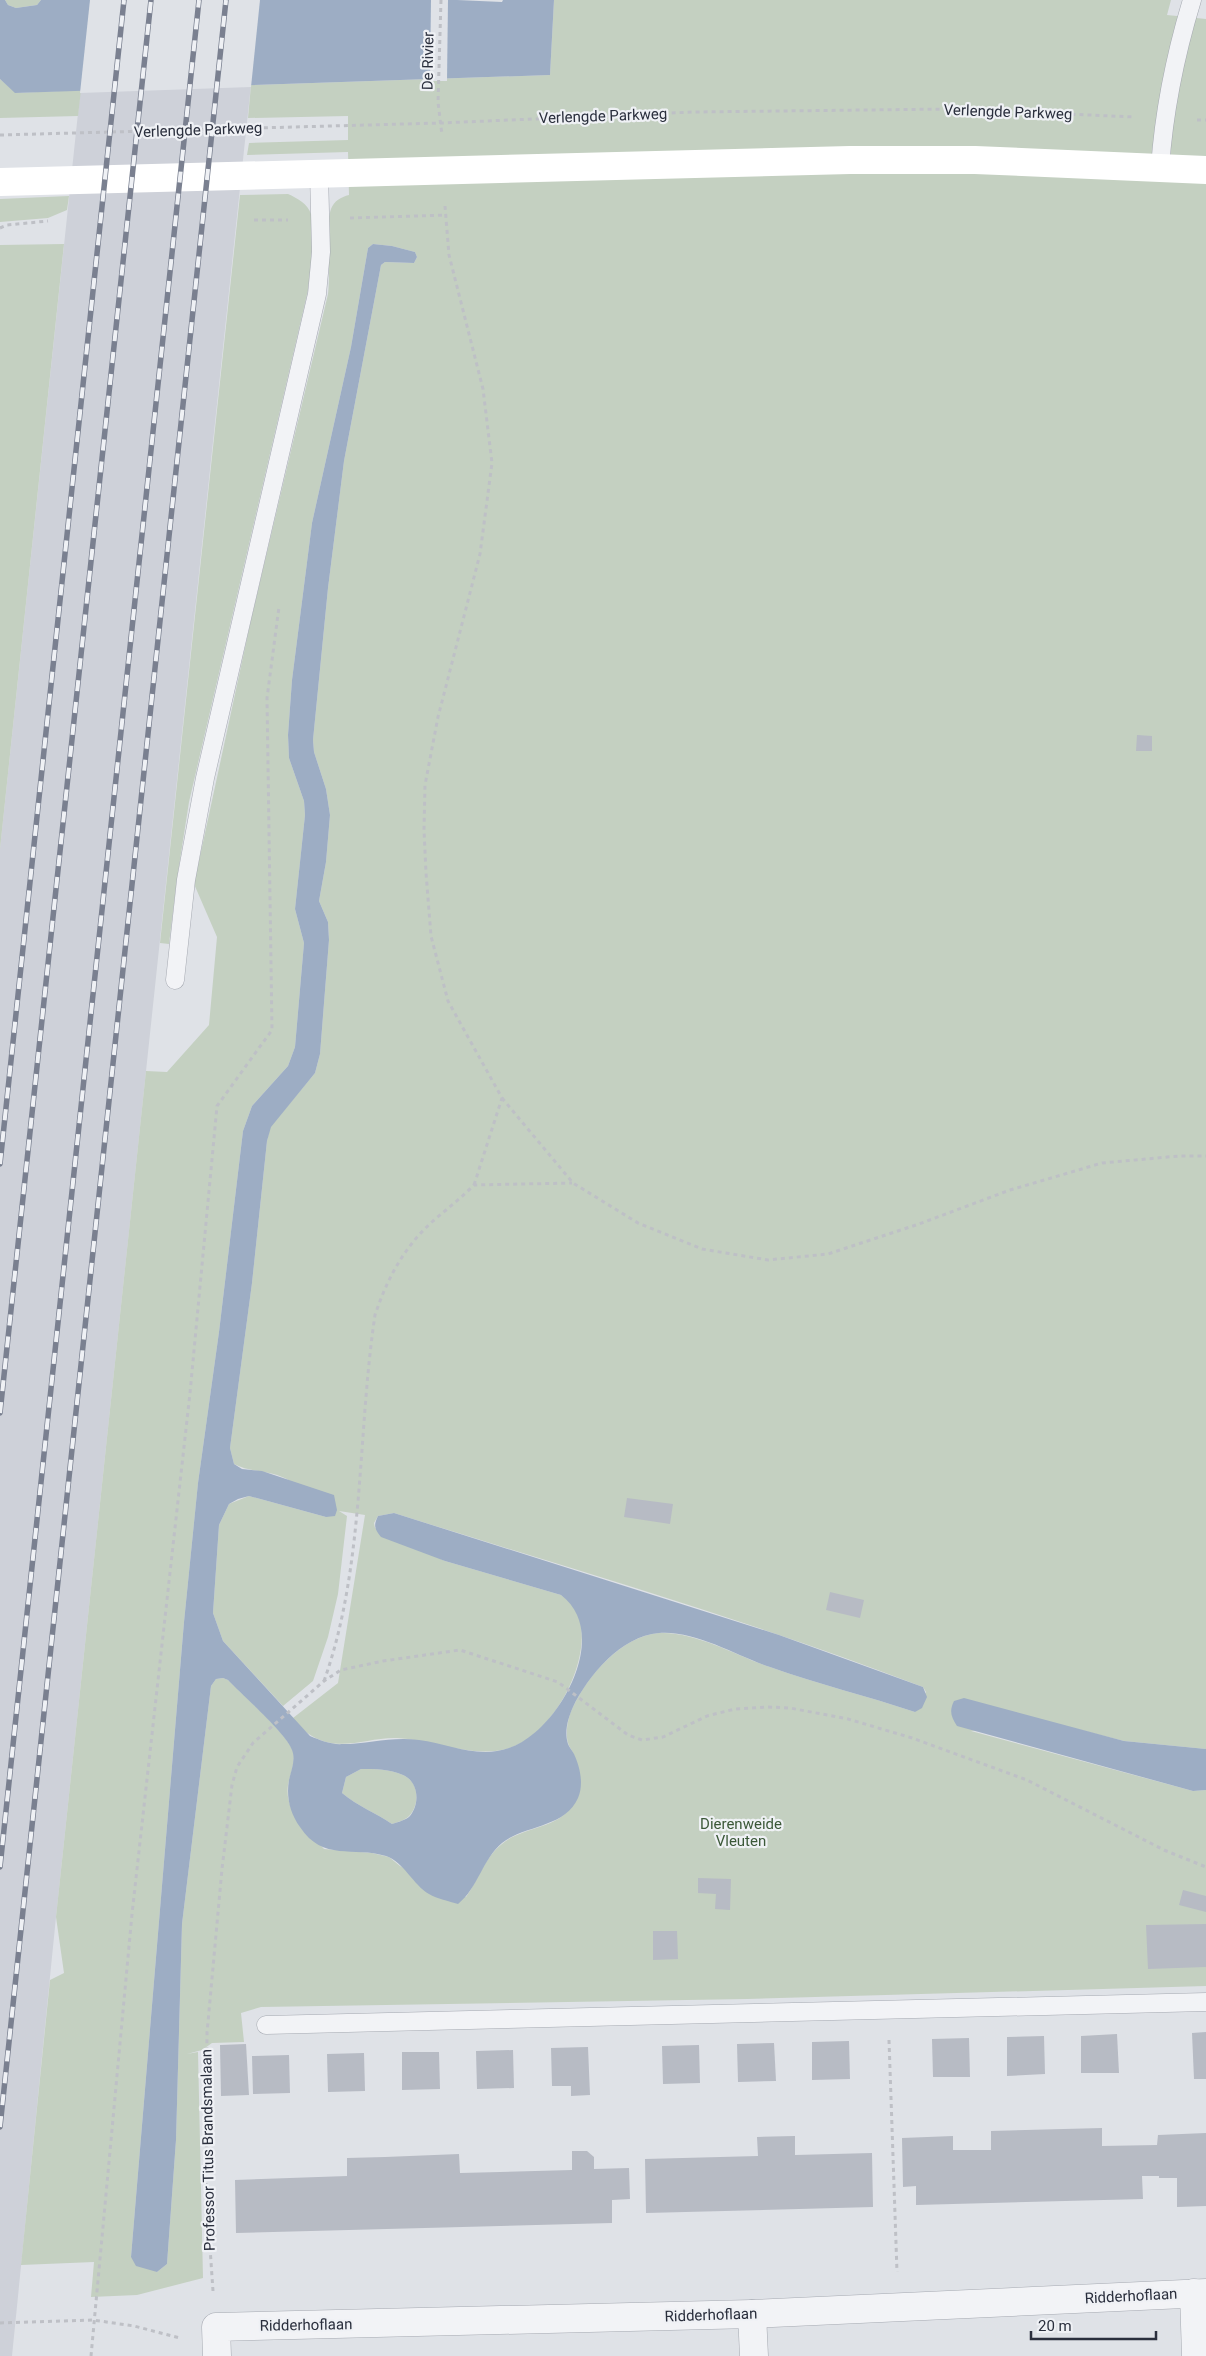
<svg xmlns="http://www.w3.org/2000/svg" width="1206" height="2356" font-family="Roboto,sans-serif">
	<style>
		.built { fill: #ced1d9 }
		.green { fill: #c4d0c1; fill-rule: evenodd }
		.water { fill: #9dadc4; fill-rule: evenodd }
		.pier { fill: #dfe2e7 }
		.building { fill: #b7bbc4 }
		.lines { fill: none; stroke-linecap: round; stroke-linejoin: round }
		.lane-casing { stroke: #a5a9b1; stroke-width: 19 }
		.street-casing { stroke: #a5a9b1; stroke-width: 29 }
		.path { stroke: #bec0c6; stroke-width: 3; stroke-dasharray: 4 4; stroke-linecap: butt }
		.lane { stroke: #f2f3f6; stroke-width: 18 }
		.street { stroke: #f2f3f6; stroke-width: 28 }
		.secondary { stroke: #fff; stroke-width: 28 }
		.rail-casing { stroke: #7a8090; stroke-width: 5.5 }
		.rail { stroke: #eff1f5; stroke-width: 4; stroke-dasharray: 11; stroke-linecap: butt }
		.labels { text-anchor: middle; stroke-width: 4.5; stroke-linejoin: round; paint-order: stroke }
		.street-label { font-size: 15px; fill: #2a2f3d; stroke: #eff1f5 }
		.park-label { font-size: 15px; fill: #3b5838; stroke: #eff1f5 }
	</style>
	<rect width="100%" height="100%" fill="#dfe2e7"/>
	<path class="built" d="M 90,0 L 260,0 L 56,1917 L 12,2356 L 0,2356 L 0,849 Z"/>
	<g class="green">
		<path d="M 5,0 L 41,0 L 37,5 L 16,8 L 8,5 Z"/>
		<path d="M 554,0 L 1171,0 L 1167,15 L 1206,19 L 1206,1749 L 1124,1741 L 1049,1722 L 971,1731 L 1193,1791 L 1206,1790 L 1206,1986 L 747,1999 L 261,2007 L 241,2013 L 244,2042 L 212,2043 L 202,2050 L 187,2054 L 198,2052 L 203,2278 L 137,2295 L 91,2297 L 94,2262 L 21,2265 L 50,1980 L 64,1973 L 56,1917 L 146,1071 L 167,1072 L 209,1025 L 217,937 L 194,884 L 251,620 L 328,294 C 331,271 325,226 331,209 C 334,201 341,197 349,195 L 348,152 L 247,155 L 249,143 L 348,140 L 348,116 L 248,118 L 251,85 L 550,75 ZM 373,244 L 392,246 L 415,252 L 417,257 L 414,263 L 385,262 L 381,265 L 344,461 L 328,588 L 313,740 L 314,752 L 326,789 L 330,815 L 326,862 L 319,901 L 328,922 L 329,940 L 320,1054 L 315,1073 L 270,1127 L 267,1141 L 252,1283 L 230,1448 L 234,1464 C 251,1473 273,1470 290,1481 C 303,1489 315,1506 326,1517 L 249,1496 L 229,1504 L 219,1525 L 213,1613 L 223,1641 L 283,1706 L 313,1681 L 328,1637 L 338,1594 L 347,1516 L 339,1511 L 365,1515 L 338,1683 L 293,1718 C 301,1730 312,1738 326,1742 C 350,1748 373,1737 397,1738 C 434,1740 470,1758 506,1749 C 552,1739 595,1658 578,1614 C 575,1605 568,1600 561,1595 L 445,1561 L 375,1528 L 374,1523 L 378,1516 L 394,1513 C 571,1569 750,1620 923,1687 L 926,1692 L 915,1712 C 867,1696 818,1684 770,1667 C 737,1656 695,1631 659,1633 C 622,1636 588,1675 573,1707 C 568,1717 565,1732 568,1743 C 569,1747 572,1750 573,1753 C 581,1770 582,1791 571,1807 C 557,1829 521,1827 502,1844 C 485,1857 478,1880 466,1897 L 400,1866 L 389,1857 L 372,1853 L 324,1849 C 308,1830 284,1812 288,1785 C 290,1774 296,1762 293,1751 C 288,1735 242,1694 228,1680 L 223,1678 L 216,1679 L 211,1686 L 182,1924 L 176,2140 L 167,2264 L 157,2272 L 131,2257 L 184,1622 L 198,1483 L 219,1332 L 243,1131 L 252,1106 L 288,1066 L 295,1047 L 304,943 L 295,909 L 305,815 L 304,801 L 289,758 L 288,735 L 292,680 L 312,523 L 351,347 L 368,248 Z"/>
		<path d="M 0,79 L 16,93 L 81,90 L 78,116 L 0,118 Z"/>
		<path d="M 288,194 C 297,198 308,204 311,214 C 315,231 310,272 308,290 L 189,802 L 177,879 L 169,944 L 160,943 L 240,195 Z"/>
		<path d="M 69,196 L 67,210 L 48,218 L 0,222 L 0,199 Z"/>
		<path d="M 64,244 L 0,849 L 0,245 Z"/>
		<path d="M 361,1769 C 376,1769 389,1769 403,1775 C 419,1782 420,1803 410,1815 C 406,1820 398,1822 392,1824 C 376,1813 357,1806 342,1793 L 346,1777 Z"/>
	</g>
	<g class="water">
		<path d="M 0,0 L 5,0 L 8,5 L 16,8 L 37,5 L 41,0 L 457,0 L 502,2 L 503,0 L 554,0 L 550,75 L 15,93 L 0,79 Z"/>
		<path d="M 373,244 L 392,246 L 415,252 L 417,257 L 414,263 L 385,262 L 381,265 L 344,461 L 328,588 L 313,740 L 314,752 L 326,789 L 330,815 L 326,862 L 319,901 L 328,922 L 329,940 L 320,1054 L 315,1073 L 271,1127 L 267,1141 L 252,1283 L 230,1448 L 234,1464 L 242,1469 L 262,1471 L 334,1495 L 337,1510 L 335,1516 L 326,1517 L 249,1496 L 238,1499 L 229,1504 L 219,1525 L 213,1613 L 223,1641 L 310,1736 C 320,1740 331,1745 343,1744 C 368,1744 393,1736 419,1740 C 449,1744 478,1759 509,1748 C 558,1732 613,1634 561,1595 L 445,1561 L 381,1537 C 375,1529 373,1526 378,1516 L 394,1513 L 779,1635 L 923,1687 L 927,1697 L 922,1708 L 915,1712 C 867,1696 818,1684 770,1667 C 737,1656 695,1630 659,1633 C 621,1636 588,1676 573,1707 C 568,1718 564,1732 568,1744 C 569,1747 572,1750 574,1754 C 580,1767 584,1784 578,1798 C 565,1828 524,1825 502,1843 C 482,1860 478,1888 458,1904 C 449,1901 437,1899 429,1894 C 413,1885 404,1862 386,1856 C 353,1846 323,1862 300,1827 C 290,1813 286,1797 289,1780 C 291,1770 296,1760 292,1750 C 287,1734 242,1695 228,1680 L 223,1678 L 216,1679 L 211,1686 L 182,1924 L 176,2140 L 167,2264 L 157,2272 L 136,2266 L 131,2257 L 184,1622 L 198,1483 L 219,1332 L 243,1131 L 252,1106 L 288,1066 L 295,1047 L 304,943 L 295,909 L 305,815 L 304,801 L 289,758 L 288,735 L 292,680 L 312,523 L 351,347 L 368,248 ZM 361,1769 C 376,1769 389,1769 403,1775 C 419,1782 420,1804 410,1816 C 406,1820 398,1822 392,1824 C 376,1813 357,1806 342,1793 L 346,1777 Z"/>
		<path d="M 964,1698 L 1124,1741 L 1206,1749 L 1206,1790 L 1193,1791 L 957,1726 C 951,1717 949,1711 954,1701 Z"/>
	</g>
	<g class="pier">
		<path d="M 90,0 L 260,0 L 251,87 L 80,93 Z"/>
		<path d="M 431,0 L 448,0 L 447,81 L 430,81 Z"/>
	</g>
	<g class="building">
		<path d="M 1137,735 L 1152,736 L 1152,751 L 1136,751 Z"/>
		<path d="M 627,1498 L 673,1504 L 670,1524 L 624,1517 Z"/>
		<path d="M 830,1592 L 864,1600 L 860,1618 L 826,1610 Z"/>
		<path d="M 698,1878 L 731,1879 L 730,1910 L 715,1909 L 716,1894 L 698,1893 Z"/>
		<path d="M 1183,1890 L 1206,1896 L 1206,1912 L 1179,1905 Z"/>
		<path d="M 1206,1924 L 1206,1967 L 1148,1969 L 1146,1925 Z"/>
		<path d="M 653,1931 L 677,1931 L 678,1959 L 653,1960 Z"/>
		<path d="M 1206,2032 L 1206,2079 L 1194,2079 L 1192,2033 Z"/>
		<path d="M 1117,2034 L 1119,2073 L 1081,2073 L 1081,2036 Z"/>
		<path d="M 1044,2036 L 1045,2074 L 1007,2076 L 1007,2037 Z"/>
		<path d="M 969,2038 L 970,2077 L 933,2077 L 932,2039 Z"/>
		<path d="M 849,2041 L 850,2079 L 812,2080 L 812,2042 Z"/>
		<path d="M 774,2043 L 776,2081 L 738,2082 L 737,2044 Z"/>
		<path d="M 246,2044 L 249,2095 L 221,2096 L 220,2045 Z"/>
		<path d="M 699,2045 L 700,2083 L 663,2084 L 662,2046 Z"/>
		<path d="M 588,2047 L 590,2095 L 571,2096 L 571,2086 L 552,2086 L 551,2048 Z"/>
		<path d="M 513,2050 L 514,2088 L 477,2089 L 476,2051 Z"/>
		<path d="M 402,2052 L 439,2052 L 440,2089 L 402,2090 Z"/>
		<path d="M 364,2053 L 365,2091 L 328,2092 L 327,2054 Z"/>
		<path d="M 289,2055 L 290,2093 L 253,2094 L 252,2056 Z"/>
		<path d="M 1102,2128 L 1102,2146 L 1157,2145 L 1158,2135 L 1206,2133 L 1206,2206 L 1177,2207 L 1177,2178 L 1159,2178 L 1159,2176 L 1142,2176 L 1143,2199 L 916,2205 L 916,2186 L 903,2187 L 902,2138 L 953,2136 L 953,2150 L 991,2150 L 991,2131 Z"/>
		<path d="M 795,2136 L 795,2155 L 872,2153 L 873,2207 L 646,2213 L 645,2159 L 758,2156 L 757,2137 Z"/>
		<path d="M 572,2151 L 587,2151 L 594,2157 L 594,2169 L 629,2168 L 630,2199 L 612,2200 L 612,2223 L 236,2233 L 235,2180 L 347,2176 L 347,2158 L 385,2157 L 459,2154 L 460,2173 L 572,2170 Z"/>
	</g>
	<g class="lines">
		<g class="lane-casing">
			<g id="lane">
				<path d="M 1160,168 C 1164,110 1175,56 1192,0"/>
				<path d="M 175,980 L 186,880 L 205,778 L 317,294 L 321,252 L 319,173"/>
				<path d="M 266,2025 L 1206,2002"/>
			</g>
		</g>
		<g class="street-casing">
			<g id="street">
				<path d="M 1194,2293 L 1196,2356"/>
				<path d="M 752,2314 L 754,2356"/>
				<path d="M 217,2356 L 216,2327 L 752,2314 L 1206,2293"/>
			</g>
		</g>
		<g class="path">
			<path d="M 441,0 L 438,102 L 442,135"/>
			<path d="M 1197,120 L 1206,120"/>
			<path d="M 0,135 L 441,123 L 694,112 L 951,109 L 1135,117"/>
			<path d="M 445,206 L 449,255 L 483,389 L 492,463 L 480,554 L 438,717 L 425,785 L 424,830 L 426,873 L 431,936 L 448,1001 L 502,1098 L 474,1185"/>
			<path d="M 350,218 L 446,215"/>
			<path d="M 254,220 L 288,220"/>
			<path d="M 0,228 L 7,225 L 48,221"/>
			<path d="M 502,1098 L 573,1183 L 638,1223 L 702,1249 L 768,1260 L 828,1254 L 919,1224 L 1010,1190 L 1102,1163 L 1179,1156 L 1206,1156"/>
			<path d="M 324,1681 C 365,1566 357,1435 375,1315 C 387,1279 404,1247 433,1221 C 447,1209 461,1198 474,1185 L 572,1183"/>
			<path d="M 889,2040 L 897,2272"/>
			<path d="M 213,2291 L 206,2189 L 207,2033 L 222,1869 L 232,1785 L 237,1767 L 253,1743 L 324,1681 L 341,1670 L 383,1661 L 460,1650 L 558,1682 L 628,1735 L 642,1740 L 663,1737 L 707,1716 L 735,1709 L 768,1707 L 790,1708 L 848,1719 L 912,1738 L 1027,1780 L 1164,1850 L 1206,1867"/>
			<path d="M 0,2323 L 93,2320 L 134,2326 L 180,2338"/>
			<path d="M 91,2356 L 132,1914 L 190,1393 L 217,1106 L 272,1030 L 267,698 L 279,607"/>
		</g>
		<use href="#lane" class="lane"/>
		<use href="#street" class="street"/>
		<path class="secondary" d="M 0,182 L 850,160 L 975,160 L 1206,170"/>
		<g class="rail-casing">
			<g id="rail">
				<path d="M 0,1164 L 124,0"/>
				<path d="M 0,1413 L 151,0"/>
				<path d="M 0,1867 L 199,0"/>
				<path d="M 0,2127 L 226,0"/>
			</g>
		</g>
		<use href="#rail" class="rail"/>
	</g>
	<g class="labels">
		<g class="street-label">
			<text transform="translate(428 61) rotate(-89)" y="5">De Rivier</text>
			<text transform="translate(1008 112) rotate(2)" y="5">Verlengde Parkweg</text>
			<text transform="translate(603 116) rotate(-2)" y="5">Verlengde Parkweg</text>
			<text transform="translate(198 130) rotate(-2)" y="5">Verlengde Parkweg</text>
			<text transform="translate(208 2150) rotate(-91)" y="5">Professor Titus Brandsmalaan</text>
			<text transform="translate(1131 2296) rotate(-3)" y="5">Ridderhoflaan</text>
			<text transform="translate(711 2315) rotate(-2)" y="5">Ridderhoflaan</text>
			<text transform="translate(306 2325) rotate(-1)" y="5">Ridderhoflaan</text>
		</g>
		<g class="park-label">
			<text x="741" y="1829">Dierenweide<tspan x="741" dy="17">Vleuten</tspan></text>
		</g>
	</g>
	<path d="M1031 2331v8h125v-8" fill="none" stroke="#2a2f3d" stroke-width="2.5"/>
	<text x="1038" y="2331" font-size="15" fill="#2a2f3d" stroke="#eff1f5" stroke-width="4" paint-order="stroke">20 m</text>
</svg>
